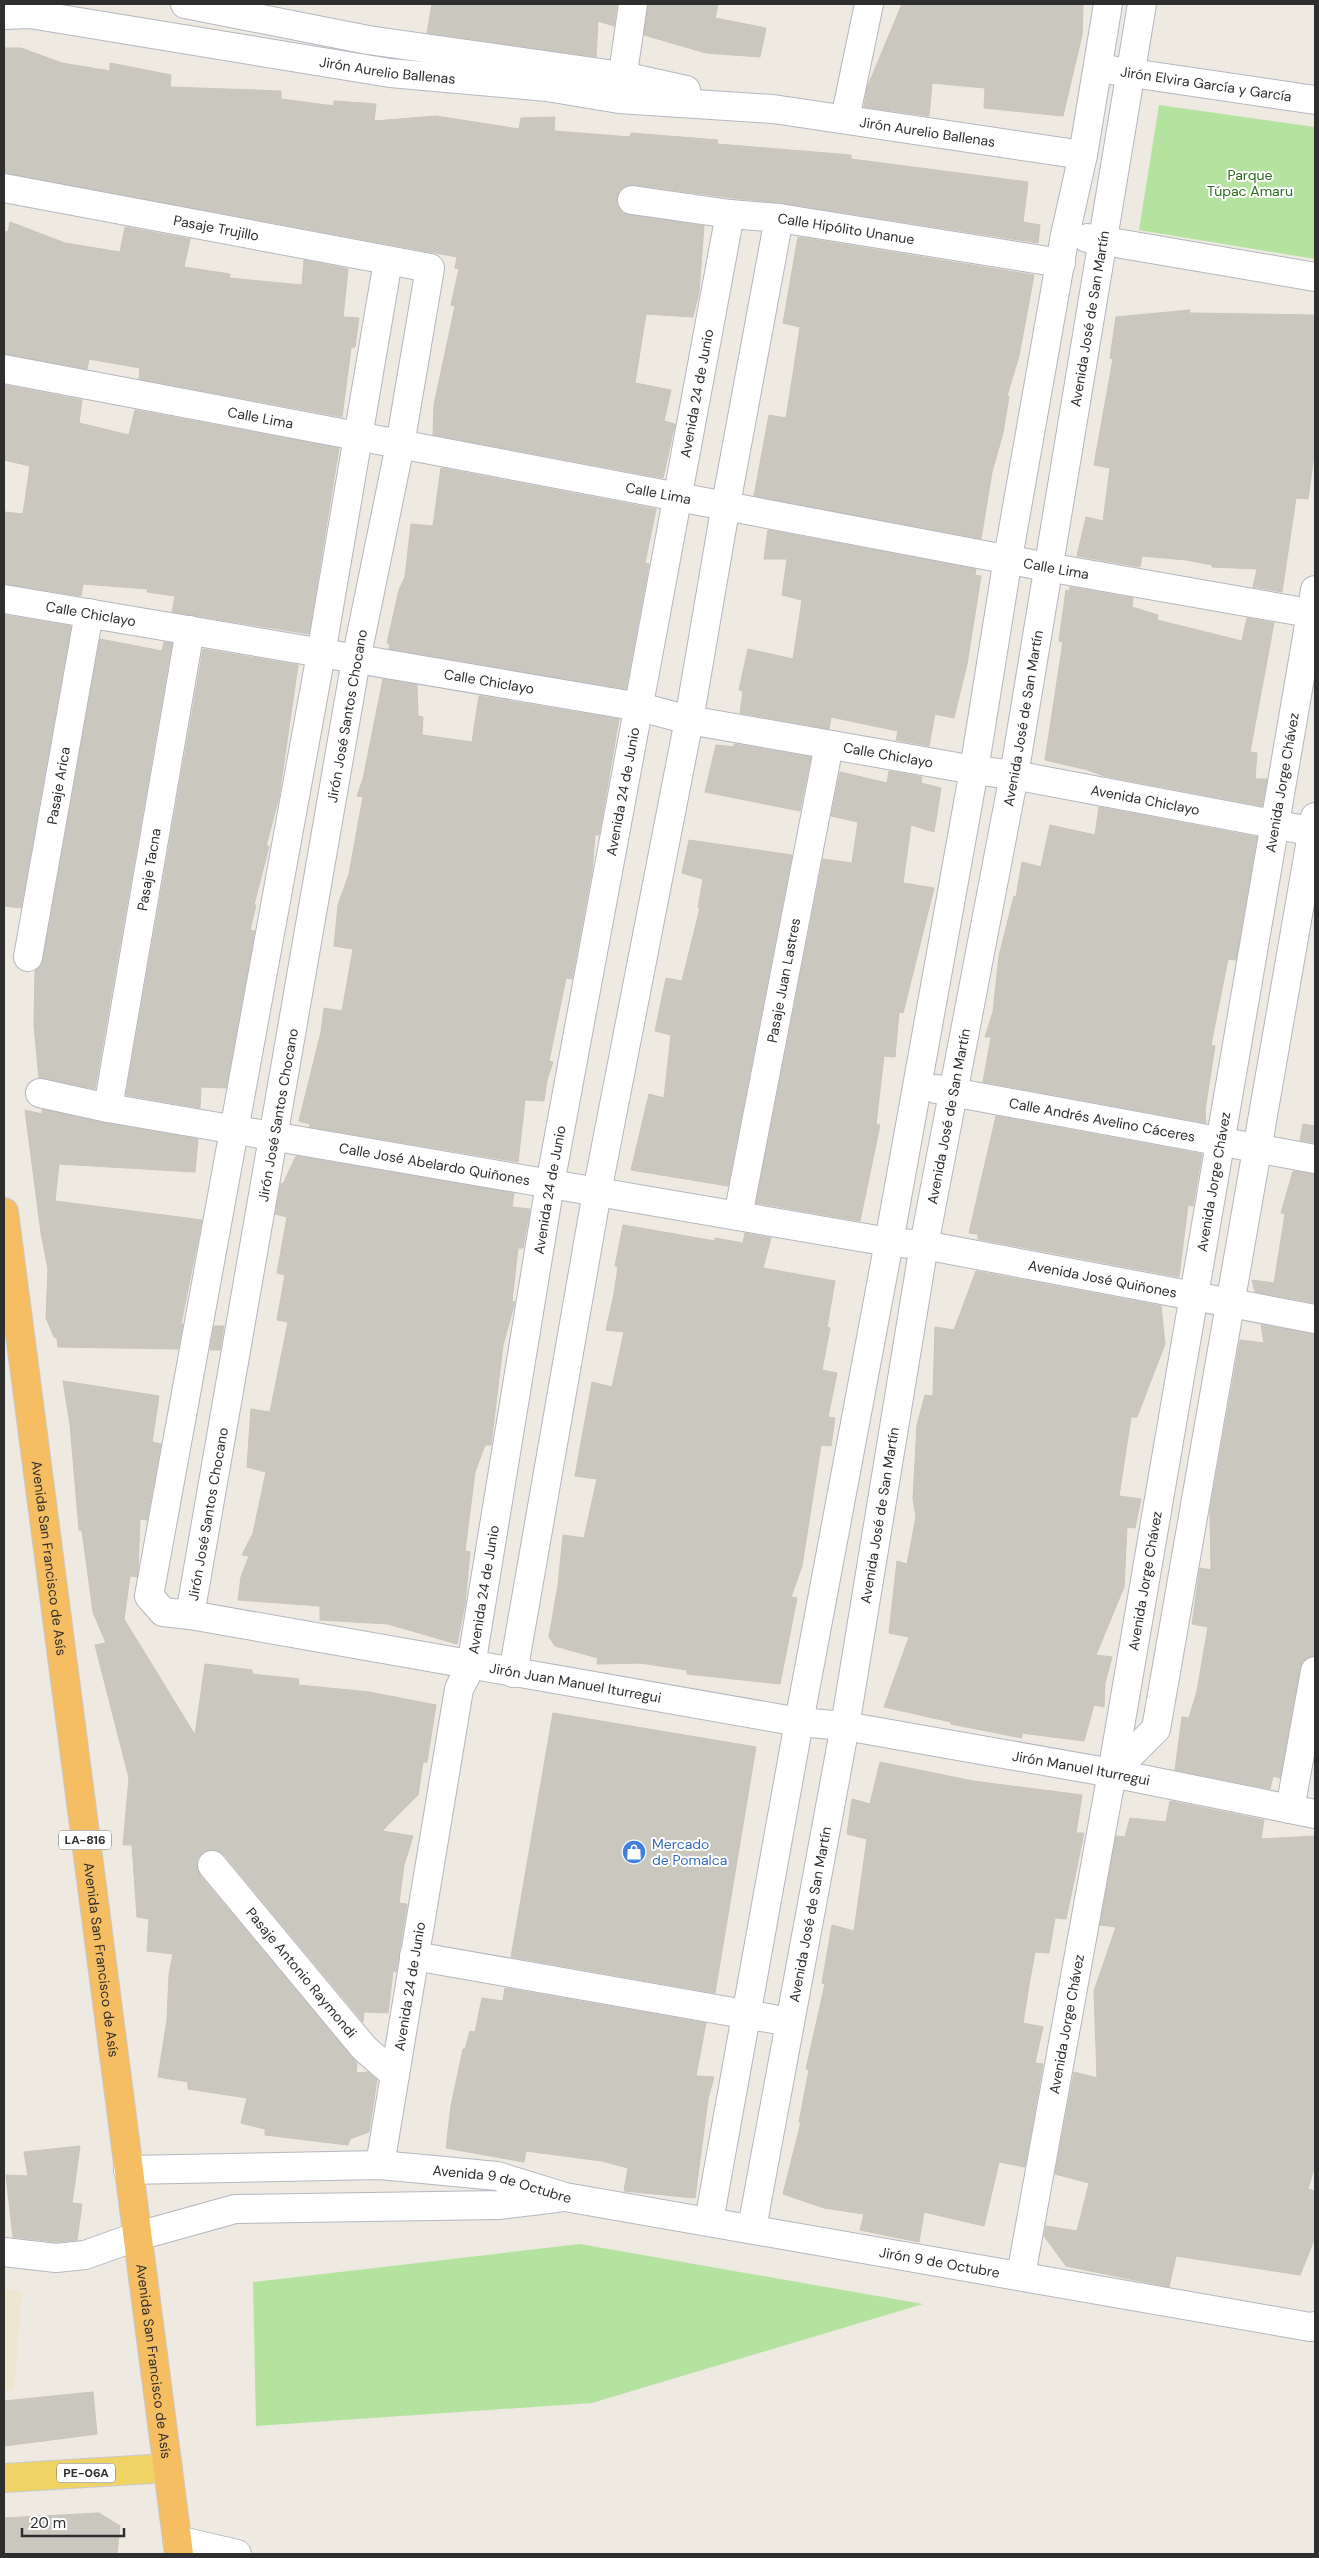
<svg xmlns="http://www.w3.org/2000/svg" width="1319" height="2558" font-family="'DM Sans',sans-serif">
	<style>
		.education { fill: #efe6d1 }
		.green { fill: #b4e39f }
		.building { fill: #cac7bf; stroke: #cac5ba }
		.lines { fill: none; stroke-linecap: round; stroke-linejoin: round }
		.minor-casing { stroke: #b4b6c0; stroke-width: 30 }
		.primary-casing { stroke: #c9c9c9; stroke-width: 30 }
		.trunk-casing { stroke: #c9c9c9; stroke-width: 30 }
		.minor { stroke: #fff; stroke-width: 28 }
		.primary { stroke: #efd465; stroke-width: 28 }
		.trunk { stroke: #f5be62; stroke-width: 28 }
		.labels { text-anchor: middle; stroke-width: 4; stroke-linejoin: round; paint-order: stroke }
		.shield { fill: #fff; stroke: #6d6d6d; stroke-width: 1 }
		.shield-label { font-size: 12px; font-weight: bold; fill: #2e2e2e }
		.street-label { font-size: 14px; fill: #2e2e2e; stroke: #fff }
		.park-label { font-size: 14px; fill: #2a6b1d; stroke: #fff }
		.shop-label { font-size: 14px; fill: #366cbe; stroke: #fff; text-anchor: start }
	</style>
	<rect width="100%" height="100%" fill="#eee9e1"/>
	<path class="education" d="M 4,2289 L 22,2292 L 14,2391 L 4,2390 Z"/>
	<g class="green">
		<path d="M 1159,105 L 1315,127 L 1315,259 L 1139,230 Z"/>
		<path d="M 580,2244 L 923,2304 L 592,2403 L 256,2426 L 253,2282 Z"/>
	</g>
	<g class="building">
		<path d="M 432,4 L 617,4 L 614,26 L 598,21 L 596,57 L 427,33 Z"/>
		<path d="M 648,4 L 718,4 L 715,18 L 766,28 L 760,57 L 706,53 L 644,35 Z"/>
		<path d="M 902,4 L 1083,4 L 1082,35 L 1063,116 L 984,108 L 985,88 L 932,83 L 929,116 L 864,107 L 867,88 Z"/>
		<path d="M 4,48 L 21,48 L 62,63 L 110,71 L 110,63 L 171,75 L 170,87 L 281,91 L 281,99 L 334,106 L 334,101 L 376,104 L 374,121 L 436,116 L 519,129 L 521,118 L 555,117 L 554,131 L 630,137 L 631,133 L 718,140 L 717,144 L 851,155 L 851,159 L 1028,182 L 1023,222 L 1040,225 L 1038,243 L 781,203 L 732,198 L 634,185 L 626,186 L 619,191 L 617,198 L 618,206 L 623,213 L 704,226 L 699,292 L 693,317 L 646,314 L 635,383 L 671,390 L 664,421 L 675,424 L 663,478 L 433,435 L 434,405 L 455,306 L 451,305 L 459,269 L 455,268 L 457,257 L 4,173 Z"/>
		<path d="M 10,222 L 65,243 L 120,252 L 125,227 L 190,239 L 184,267 L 230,274 L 229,278 L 302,285 L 304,260 L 348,269 L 343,317 L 359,318 L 355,347 L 351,348 L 342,417 L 139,379 L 140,368 L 89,359 L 87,369 L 4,354 L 4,231 L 8,232 Z"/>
		<path d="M 798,237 L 1034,275 L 1019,356 L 1007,396 L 1009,396 L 1003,433 L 992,472 L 981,539 L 754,496 L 769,415 L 786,418 L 793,374 L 800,327 L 783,323 Z"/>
		<path d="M 1190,310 L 1189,313 L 1315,315 L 1315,448 L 1308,499 L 1296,498 L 1282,592 L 1253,587 L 1257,569 L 1212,567 L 1212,565 L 1186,560 L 1142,556 L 1140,567 L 1077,556 L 1086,517 L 1103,521 L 1110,468 L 1094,465 L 1113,359 L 1110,358 L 1116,317 Z"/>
		<path d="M 4,385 L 82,400 L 79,423 L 129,435 L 135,410 L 339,448 L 309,634 L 172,612 L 175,596 L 147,592 L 148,589 L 83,584 L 81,596 L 4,584 L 4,512 L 23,514 L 30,466 L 4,460 Z"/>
		<path d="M 441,468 L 656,509 L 645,563 L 649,564 L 626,689 L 389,649 L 390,644 L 387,643 L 399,590 L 405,577 L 411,524 L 433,526 Z"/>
		<path d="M 768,530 L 976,569 L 975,575 L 981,576 L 967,664 L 954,718 L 935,714 L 929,746 L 896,740 L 898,731 L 831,717 L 829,729 L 740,713 L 743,691 L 739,690 L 748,649 L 793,659 L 802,600 L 782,595 L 787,559 L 764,559 Z"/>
		<path d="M 1070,587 L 1133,598 L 1132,607 L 1158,615 L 1157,620 L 1242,641 L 1247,618 L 1274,623 L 1250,752 L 1257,753 L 1255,779 L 1267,779 L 1262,806 L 1104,776 L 1088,770 L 1045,760 L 1063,642 L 1059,641 L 1066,590 L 1069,591 Z"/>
		<path d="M 4,615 L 71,626 L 21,908 L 4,906 Z"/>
		<path d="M 100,639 L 162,651 L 164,642 L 172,643 L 95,1089 L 39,1078 L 34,1025 L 35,971 L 43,960 Z"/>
		<path d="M 203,649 L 298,665 L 279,797 L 266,846 L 269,846 L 254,905 L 256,905 L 250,930 L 255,931 L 226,1088 L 201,1087 L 200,1108 L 126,1095 Z"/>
		<path d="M 383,679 L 417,685 L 418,716 L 423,717 L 422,735 L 472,742 L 479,696 L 619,719 L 599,835 L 595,835 L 592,871 L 572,979 L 566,978 L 549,1061 L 553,1062 L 547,1080 L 544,1101 L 525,1100 L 518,1162 L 309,1127 L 310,1124 L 299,1121 L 321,1032 L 324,1008 L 342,1011 L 353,949 L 334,946 L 338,905 L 349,874 L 363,797 L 357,796 L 363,779 Z"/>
		<path d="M 734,744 L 811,757 L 800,811 L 705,792 L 716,745 L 734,747 Z"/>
		<path d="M 889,771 L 922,777 L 921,783 L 941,788 L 934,832 L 911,825 L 903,883 L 934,888 L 903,1013 L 899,1012 L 895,1057 L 884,1056 L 876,1124 L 880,1125 L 860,1221 L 756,1203 L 823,859 L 852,863 L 858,822 L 831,816 L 840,772 L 887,783 Z"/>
		<path d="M 1099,807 L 1257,837 L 1236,960 L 1228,959 L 1211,1045 L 1215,1046 L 1205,1110 L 1206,1123 L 983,1082 L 991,1037 L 985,1037 L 993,1012 L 999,956 L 1014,896 L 1016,897 L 1022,862 L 1041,867 L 1050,825 L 1095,835 Z"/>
		<path d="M 689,840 L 792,855 L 728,1186 L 631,1170 L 649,1094 L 664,1098 L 671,1035 L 655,1031 L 666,978 L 682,981 L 700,908 L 698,908 L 703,879 L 682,873 Z"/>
		<path d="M 42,1109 L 105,1123 L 198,1139 L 195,1172 L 59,1164 L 55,1201 L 202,1220 L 181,1324 L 183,1324 L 178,1349 L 58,1347 L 57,1338 L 54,1337 L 46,1318 L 48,1269 L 41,1233 L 25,1110 L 42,1114 Z"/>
		<path d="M 996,1116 L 1202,1154 L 1193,1206 L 1188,1205 L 1179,1277 L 978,1239 L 978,1234 L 969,1233 Z"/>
		<path d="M 1303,1124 L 1315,1126 L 1315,1143 L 1300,1140 Z"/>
		<path d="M 296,1156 L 514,1193 L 512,1207 L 530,1209 L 523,1248 L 518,1248 L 512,1301 L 515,1302 L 503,1345 L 491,1445 L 485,1445 L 475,1472 L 465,1551 L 470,1552 L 465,1604 L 457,1644 L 388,1624 L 320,1620 L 320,1606 L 238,1600 L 241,1577 L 249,1556 L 242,1555 L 253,1533 L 266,1472 L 247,1467 L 251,1409 L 270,1412 L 288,1322 L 277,1320 L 285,1275 L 277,1273 L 287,1217 L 275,1214 L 281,1183 L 283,1184 Z"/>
		<path d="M 1293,1171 L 1315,1174 L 1315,1303 L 1255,1292 L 1252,1280 L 1274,1283 L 1285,1214 L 1281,1213 Z"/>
		<path d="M 623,1225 L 715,1241 L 715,1238 L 743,1243 L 745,1233 L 771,1238 L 763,1268 L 835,1281 L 827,1327 L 830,1328 L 822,1370 L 837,1373 L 828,1417 L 835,1418 L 831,1446 L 821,1445 L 802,1566 L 791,1597 L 797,1598 L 780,1684 L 687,1674 L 687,1670 L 640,1663 L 597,1664 L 598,1658 L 555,1646 L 549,1637 L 558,1585 L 563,1535 L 584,1538 L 597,1479 L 575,1476 L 592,1382 L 612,1387 L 624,1332 L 606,1330 L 614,1294 L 618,1267 L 615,1266 Z"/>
		<path d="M 976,1271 L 1161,1306 L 1165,1344 L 1137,1417 L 1131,1417 L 1119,1496 L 1141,1499 L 1135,1528 L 1127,1527 L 1124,1587 L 1096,1655 L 1112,1657 L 1105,1683 L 1104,1707 L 1094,1705 L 1084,1741 L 1022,1733 L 1022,1738 L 951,1724 L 951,1722 L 884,1707 L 909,1637 L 889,1633 L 897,1561 L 907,1564 L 916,1517 L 913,1499 L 917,1425 L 925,1395 L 933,1396 L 935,1327 L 954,1330 Z"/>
		<path d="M 1261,1325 L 1315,1334 L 1315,1656 L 1303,1661 L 1300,1668 L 1280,1778 L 1273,1776 L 1270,1789 L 1175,1770 L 1182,1717 L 1189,1718 L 1197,1691 L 1208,1627 L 1192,1624 L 1200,1568 L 1211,1570 L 1210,1510 L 1240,1340 L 1264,1343 Z"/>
		<path d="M 214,1326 L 224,1326 L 220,1350 L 210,1350 Z"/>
		<path d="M 63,1381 L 159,1396 L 152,1442 L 161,1444 L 147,1520 L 140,1519 L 138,1571 L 137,1577 L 130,1576 L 124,1619 L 195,1735 L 205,1664 L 252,1670 L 252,1674 L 299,1679 L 298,1685 L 369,1692 L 436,1705 L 427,1762 L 423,1762 L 418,1795 L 382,1831 L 413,1836 L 404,1865 L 399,1903 L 407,1904 L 396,1972 L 393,1971 L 388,2013 L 364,2012 L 363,2022 L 224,1855 L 217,1850 L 209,1850 L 202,1853 L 197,1860 L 197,1867 L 200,1875 L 357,2063 L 356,2073 L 368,2072 L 377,2080 L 369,2132 L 350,2139 L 348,2145 L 265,2135 L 265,2129 L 241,2123 L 247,2098 L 188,2089 L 188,2082 L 158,2077 L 167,2020 L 169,1975 L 173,1954 L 147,1951 L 149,1919 L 137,1917 L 132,1845 L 123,1845 L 129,1778 L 95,1645 L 106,1643 L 93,1612 L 82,1531 L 79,1530 L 70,1424 Z"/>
		<path d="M 553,1713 L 756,1747 L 715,1993 L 511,1957 Z"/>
		<path d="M 880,1762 L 973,1781 L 1082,1795 L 1076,1833 L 1084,1833 L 1066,1919 L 1055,1918 L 1049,1953 L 1035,1952 L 1029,1985 L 1023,2023 L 1043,2027 L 1035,2063 L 1043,2064 L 1025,2167 L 999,2162 L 984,2226 L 924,2212 L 919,2242 L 860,2230 L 864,2214 L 824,2208 L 783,2194 L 801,2122 L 799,2122 L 809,2070 L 806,2069 L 825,1984 L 822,1983 L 832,1925 L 854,1931 L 867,1839 L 847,1834 L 852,1799 L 870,1804 Z"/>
		<path d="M 1170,1801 L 1264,1820 L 1261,1839 L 1315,1836 L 1315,2165 L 1308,2189 L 1315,2191 L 1315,2238 L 1300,2275 L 1176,2256 L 1169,2287 L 1066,2266 L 1044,2236 L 1046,2226 L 1077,2231 L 1089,2183 L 1055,2174 L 1074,2072 L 1097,2078 L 1094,1991 L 1116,1927 L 1100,1925 L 1116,1836 L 1125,1837 L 1130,1818 L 1166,1822 Z"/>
		<path d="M 505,1988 L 706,2023 L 696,2076 L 714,2077 L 708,2099 L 695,2198 L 624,2191 L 628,2168 L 602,2161 L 526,2151 L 524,2162 L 446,2148 L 451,2106 L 463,2049 L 465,2049 L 470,2031 L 475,2032 L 482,1998 L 503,2001 Z"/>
		<path d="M 80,2146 L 72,2203 L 82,2204 L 77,2240 L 56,2242 L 13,2237 L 6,2175 L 28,2176 L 24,2152 Z"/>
		<path d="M 93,2392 L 97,2434 L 4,2446 L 4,2401 Z"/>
		<path d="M 99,2513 L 120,2526 L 117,2554 L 4,2554 L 4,2518 Z"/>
	</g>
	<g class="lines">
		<g class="minor-casing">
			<g id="minor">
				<path d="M 185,4 L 368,40 L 622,76 L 686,90"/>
				<path id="s1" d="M 4,15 L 30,14 L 390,73 L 547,87 L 619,99 L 773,109 L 1083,155"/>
				<path id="s2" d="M 1111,70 L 1315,100"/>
				<path d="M 620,94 L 633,4"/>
				<path d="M 845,119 L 869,4"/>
				<path id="s3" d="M 4,188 L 430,268 L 400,445 L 356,660 L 190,1615"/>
				<path id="s4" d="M 632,200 L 730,214 L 779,218 L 1061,263"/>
				<path d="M 1087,238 L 1315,277"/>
				<path id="s5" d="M 388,261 L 321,654 L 149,1596 L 163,1612 L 190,1615 L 799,1722 L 845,1726 L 1112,1773 L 1315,1814"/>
				<path id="s6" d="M 4,369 L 1047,567 L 1315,614"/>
				<path id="s7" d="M 4,599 L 640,707 L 689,720 L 974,770 L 1014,775 L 1315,832"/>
				<path id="s8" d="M 28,957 L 89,613"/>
				<path id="s9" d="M 936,1089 L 1315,1159"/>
				<path id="s10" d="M 40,1093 L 108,1108 L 889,1242 L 924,1245 L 1315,1319"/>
				<path id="s11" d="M 108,1108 L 190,630"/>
				<path id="s12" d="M 738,1216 L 829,745"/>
				<path d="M 513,1673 L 597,1192 L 689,720 L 726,504 L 779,218"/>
				<path d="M 1112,1773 L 1156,1729 L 1315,817"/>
				<path d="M 1290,1809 L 1315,1671"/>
				<path id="s13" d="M 212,1865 L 364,2048 L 395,2075"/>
				<path d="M 414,1956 L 790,2022"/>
				<path id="s14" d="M 380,2165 L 459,1689 L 471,1666 L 550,1184 L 730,214"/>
				<path id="s15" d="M 128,2170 L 380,2165 L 497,2176 L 565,2197 L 1310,2327 L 1315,2326"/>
				<path d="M 709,2221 L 799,1722 L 889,1242 L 974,770 L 1008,558 L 1065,235 L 1083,155 L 1108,4"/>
				<path id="s16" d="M 752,2228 L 845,1726 L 924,1245 L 1014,775 L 1142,4"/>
				<path d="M 4,2252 L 56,2258 L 85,2255 L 138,2236 L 235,2209 L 499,2205 L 557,2198"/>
				<path id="s17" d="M 1021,2275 L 1112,1773 L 1315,590"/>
				<path d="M 177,2540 L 237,2554"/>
			</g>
		</g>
		<g class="primary-casing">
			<path id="primary" d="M 4,2478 L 168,2468"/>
		</g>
		<g class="trunk-casing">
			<g id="trunk">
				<path id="s18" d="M 4,1212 L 179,2554"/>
			</g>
		</g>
		<use href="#minor" class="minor"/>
		<use href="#primary" class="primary"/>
		<use href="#trunk" class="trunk"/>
	</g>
	<defs>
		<g id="shop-disc" transform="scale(1.25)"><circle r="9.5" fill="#3f7fe0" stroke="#fff"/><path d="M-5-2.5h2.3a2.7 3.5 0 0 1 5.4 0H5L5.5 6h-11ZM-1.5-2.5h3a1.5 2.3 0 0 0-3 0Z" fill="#fff"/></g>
	</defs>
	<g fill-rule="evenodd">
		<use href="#shop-disc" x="634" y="1852"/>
	</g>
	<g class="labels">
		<g class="shield">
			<rect x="59" y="1830.5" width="52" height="19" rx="4"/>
			<rect x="57" y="2463.5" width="58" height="19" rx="4"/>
		</g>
		<g class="shield-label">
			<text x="85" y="1844">LA-816</text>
			<text x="86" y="2477">PE-06A</text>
		</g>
		<g class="street-label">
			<text dy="5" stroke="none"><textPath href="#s1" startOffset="388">Jirón Aurelio Ballenas</textPath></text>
			<text dy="5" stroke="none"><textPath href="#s2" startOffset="96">Jirón Elvira García y García</textPath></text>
			<text dy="5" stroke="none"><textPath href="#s1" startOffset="932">Jirón Aurelio Ballenas</textPath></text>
			<text dy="5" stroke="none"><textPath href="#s3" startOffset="216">Pasaje Trujillo</textPath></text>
			<text dy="5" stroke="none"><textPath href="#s4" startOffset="216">Calle Hipólito Unanue</textPath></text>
			<text dy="5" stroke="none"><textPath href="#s16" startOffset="1939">Avenida José de San Martín</textPath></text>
			<text dy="5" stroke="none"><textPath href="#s14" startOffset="1801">Avenida 24 de Junio</textPath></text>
			<text dy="5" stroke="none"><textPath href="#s6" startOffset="261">Calle Lima</textPath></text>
			<text dy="5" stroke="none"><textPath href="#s6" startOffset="666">Calle Lima</textPath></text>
			<text dy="5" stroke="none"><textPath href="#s6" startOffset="1071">Calle Lima</textPath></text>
			<text dy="5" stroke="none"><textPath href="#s7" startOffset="88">Calle Chiclayo</textPath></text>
			<text dy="5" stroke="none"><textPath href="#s7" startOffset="492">Calle Chiclayo</textPath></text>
			<text transform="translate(347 716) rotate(-80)" y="5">Jirón José Santos Chocano</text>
			<text dy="5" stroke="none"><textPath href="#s16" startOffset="1534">Avenida José de San Martín</textPath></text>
			<text dy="5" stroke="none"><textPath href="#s7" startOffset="898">Calle Chiclayo</textPath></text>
			<text dy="5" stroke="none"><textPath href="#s17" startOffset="1515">Avenida Jorge Chávez</textPath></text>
			<text dy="5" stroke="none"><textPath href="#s8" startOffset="174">Pasaje Arica</textPath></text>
			<text dy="5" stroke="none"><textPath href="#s14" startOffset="1396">Avenida 24 de Junio</textPath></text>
			<text dy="5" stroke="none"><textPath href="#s7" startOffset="1159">Avenida Chiclayo</textPath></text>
			<text dy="5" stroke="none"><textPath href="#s11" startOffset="242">Pasaje Tacna</textPath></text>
			<text dy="5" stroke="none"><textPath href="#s12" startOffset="240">Pasaje Juan Lastres</textPath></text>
			<text transform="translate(278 1115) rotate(-80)" y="5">Jirón José Santos Chocano</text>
			<text dy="5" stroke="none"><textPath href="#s16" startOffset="1129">Avenida José de San Martín</textPath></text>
			<text dy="5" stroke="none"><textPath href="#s9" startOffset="169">Calle Andrés Avelino Cáceres</textPath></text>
			<text dy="5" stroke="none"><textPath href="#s10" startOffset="401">Calle José Abelardo Quiñones</textPath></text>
			<text dy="5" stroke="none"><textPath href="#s17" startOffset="1110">Avenida Jorge Chávez</textPath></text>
			<text dy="5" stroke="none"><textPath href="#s14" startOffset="991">Avenida 24 de Junio</textPath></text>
			<text dy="5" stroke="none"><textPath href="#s10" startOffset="1079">Avenida José Quiñones</textPath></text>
			<text transform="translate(208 1514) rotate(-80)" y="5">Jirón José Santos Chocano</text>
			<text dy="5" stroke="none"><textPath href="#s16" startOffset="724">Avenida José de San Martín</textPath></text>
			<text dy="5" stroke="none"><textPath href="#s18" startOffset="349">Avenida San Francisco de Asís</textPath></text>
			<text dy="5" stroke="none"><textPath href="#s17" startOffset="705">Avenida Jorge Chávez</textPath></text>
			<text dy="5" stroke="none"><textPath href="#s14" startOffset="586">Avenida 24 de Junio</textPath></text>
			<text dy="5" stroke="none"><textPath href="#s5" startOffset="1796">Jirón Juan Manuel Iturregui</textPath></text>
			<text dy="5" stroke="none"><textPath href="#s5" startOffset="2309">Jirón Manuel Iturregui</textPath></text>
			<text dy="5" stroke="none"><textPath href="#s16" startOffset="319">Avenida José de San Martín</textPath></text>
			<text dy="5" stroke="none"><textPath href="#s18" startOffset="754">Avenida San Francisco de Asís</textPath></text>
			<text dy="5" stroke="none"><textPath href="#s13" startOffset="140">Pasaje Antonio Raymondi</textPath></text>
			<text dy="5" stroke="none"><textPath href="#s14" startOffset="181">Avenida 24 de Junio</textPath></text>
			<text dy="5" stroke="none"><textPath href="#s17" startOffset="255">Avenida Jorge Chávez</textPath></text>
			<text dy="5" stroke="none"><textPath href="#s15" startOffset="376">Avenida 9 de Octubre</textPath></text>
			<text dy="5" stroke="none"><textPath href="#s15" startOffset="821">Jirón 9 de Octubre</textPath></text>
			<text dy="5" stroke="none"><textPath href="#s18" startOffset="1159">Avenida San Francisco de Asís</textPath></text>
		</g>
		<g class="park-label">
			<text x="1250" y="180">Parque<tspan x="1250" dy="16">Túpac Amaru</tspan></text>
		</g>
		<g class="shop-label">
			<text x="652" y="1849">Mercado<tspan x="652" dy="16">de Pomalca</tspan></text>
		</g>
	</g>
	<rect width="1319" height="2558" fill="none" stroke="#2e2e2e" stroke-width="10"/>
	<path d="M22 2528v8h102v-8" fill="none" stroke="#2e2e2e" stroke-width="2.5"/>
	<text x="30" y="2528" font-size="15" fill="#2e2e2e" stroke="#ffffff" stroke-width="4" paint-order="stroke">20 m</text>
</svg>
